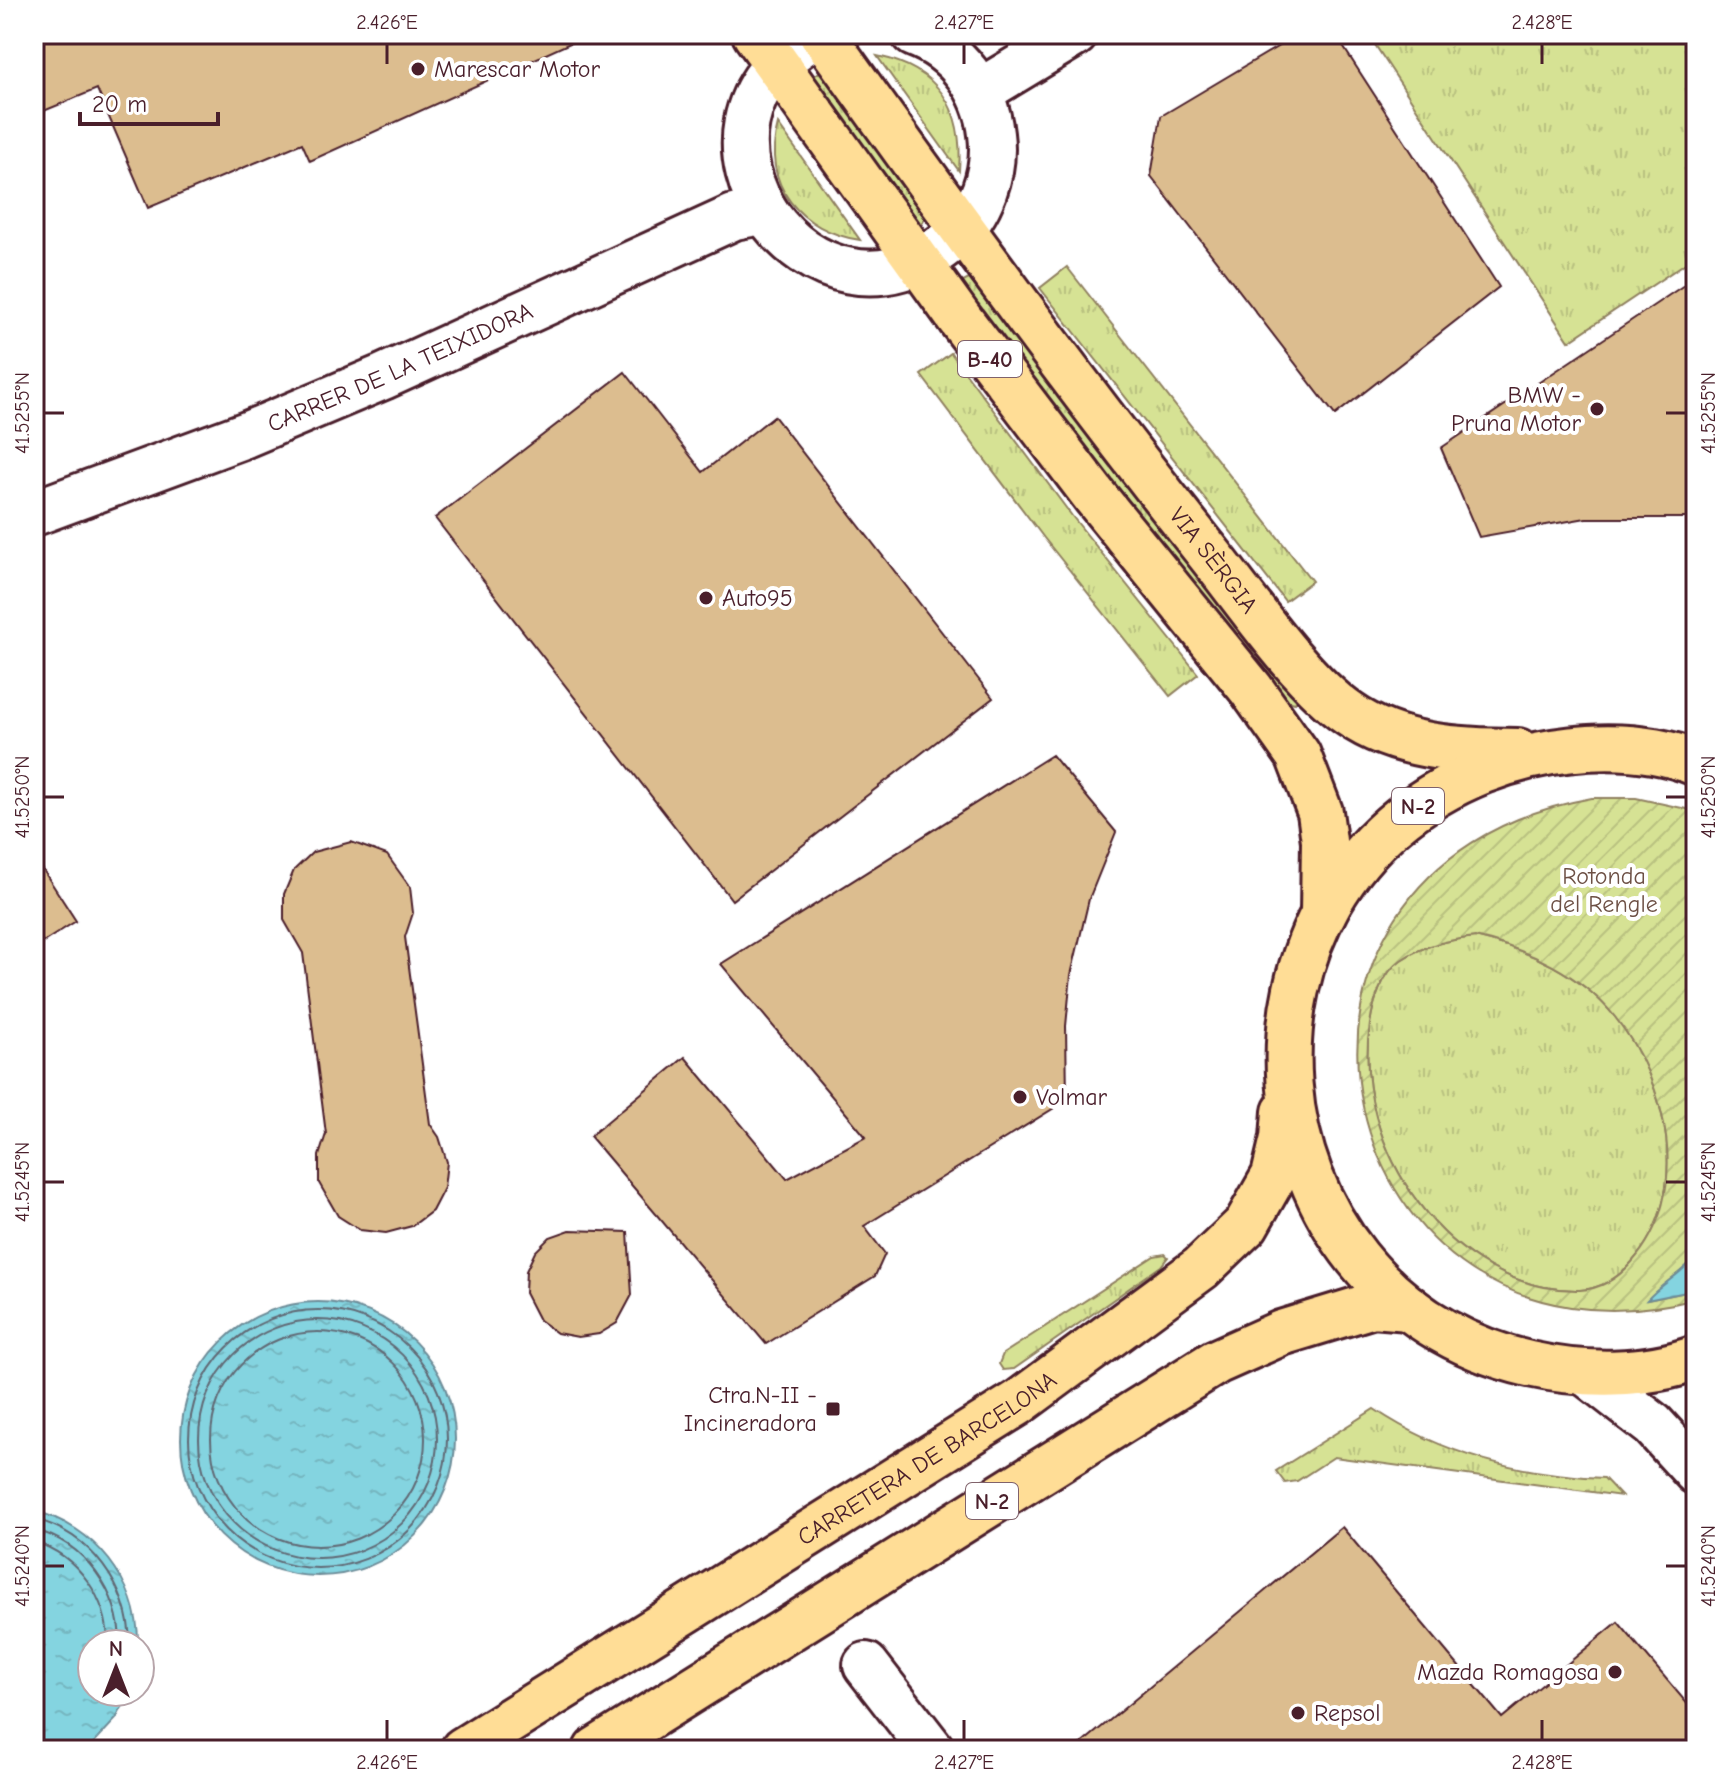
<svg xmlns="http://www.w3.org/2000/svg" width="1730" height="1784" font-family="'Comic Neue',sans-serif">
	<style>
		.grass { fill: url(#grass-tufts); stroke: #908060; stroke-width: 2 }
		.garden { fill: url(#garden-furrows); stroke: #908060; stroke-width: 2; fill-rule: evenodd }
		.water { fill: url(#water-ripples); stroke: #6d8c98; stroke-width: 2 }
		.lines { fill: none; stroke-linecap: round; stroke-linejoin: round }
		.shore { stroke: #616773; stroke-width: 2 }
		.building { fill: #dcbd8f; stroke: #4a1f2b; stroke-width: 2 }
		.minor-casing { stroke: #4a1f2b; stroke-width: 50 }
		.major-casing { stroke: #4a1f2b; stroke-width: 50 }
		.minor { stroke: #fff; stroke-width: 44 }
		.major { stroke: #ffdd96; stroke-width: 44 }
		.ticks { fill: none; stroke: #4a1f2b; stroke-width: 3 }
		.poi-dot { fill: #4a1f2b; stroke: #fff; stroke-width: 3 }
		.labels { text-anchor: middle; stroke-width: 8; stroke-linejoin: round; paint-order: stroke }
		.shield { fill: #fff; stroke: #80626b; stroke-width: 2 }
		.shield-label { font-size: 22px; font-weight: bold; fill: #4a1f2b }
		.poi-label { font-size: 24px; fill: #4a1f2b; stroke: #fff; text-anchor: start }
		.street-label { font-size: 24px; fill: #4a1f2b; stroke: #fff }
		.park-label { font-size: 24px; fill: #6d5045; stroke: #fff }
		.neatline { fill: none; stroke: #4a1f2b; stroke-width: 3 }
		.ticks-label { font-size: 20px; text-anchor: middle; fill: #4a1f2b }
	</style>
	<defs>
		<pattern id="grass-tufts" width="24" height="20" patternUnits="userSpaceOnUse" patternTransform="scale(2)"><rect width="24" height="20" fill="#d6e294"/><path d="M3 7l-1-3M5 7V3M7 7l1-3M15 17l-1-3M17 17v-4M19 17l1-3" fill="none" stroke="#b9c180"/></pattern>
		<pattern id="garden-furrows" width="10" height="10" patternUnits="userSpaceOnUse" patternTransform="scale(2)"><rect width="10" height="10" fill="#d6e294"/><path d="M-1 1l2-2M0 10L10 0M9 11l2-2" fill="none" stroke="#b9c180"/></pattern>
		<pattern id="water-ripples" width="26" height="14" patternUnits="userSpaceOnUse" patternTransform="scale(2)"><rect width="26" height="14" fill="#84d4e0"/><path d="M2 4q2-2 4 0t4 0M15 11q2-2 4 0t4 0" fill="none" stroke="#74b6c0"/></pattern>
	</defs>
	<rect width="100%" height="100%" fill="#fff"/>
	<filter id="ink" filterUnits="userSpaceOnUse"><feTurbulence type="fractalNoise" baseFrequency=".0125" numOctaves="2"/><feDisplacementMap in="SourceGraphic" scale="16" xChannelSelector="R" yChannelSelector="G"/><feConvolveMatrix kernelMatrix="1 2 1 2 8 2 1 2 1" color-interpolation-filters="sRGB"/></filter>
	<g filter="url(#ink)">
		<g class="grass">
			<path d="M 1368,34 L 1696,34 L 1696,256 L 1569,341 Z"/>
			<path d="M 877,56 C 940,69 964,109 959,171 Z"/>
			<path d="M 821,71 L 925,215 L 923,222 L 918,224 L 814,80 L 814,76 Z"/>
			<path d="M 778,124 L 860,240 C 801,231 761,186 778,124 Z"/>
			<path d="M 1067,267 L 1312,581 L 1285,601 L 1040,288 Z"/>
			<path d="M 969,279 L 1298,698 L 1295,703 L 1287,701 L 1244,648 L 962,290 L 961,283 Z"/>
			<path d="M 951,353 L 1072,516 L 1198,674 L 1170,696 L 1044,538 L 921,375 Z"/>
			<path d="M 1475,937 C 1527,949 1581,974 1615,1017 C 1668,1083 1693,1194 1632,1262 C 1619,1277 1601,1289 1580,1290 C 1451,1293 1350,1146 1370,1024 C 1373,1003 1382,973 1401,960 C 1423,945 1449,940 1475,937 Z"/>
			<path d="M 1165,1254 L 1168,1257 L 1161,1266 L 1014,1369 L 1003,1370 L 999,1364 L 1003,1354 L 1154,1256 Z"/>
			<path d="M 1374,1409 C 1444,1456 1521,1474 1604,1478 L 1621,1496 L 1334,1457 L 1297,1481 L 1285,1483 L 1276,1471 Z"/>
		</g>
		<path class="garden" d="M 1592,798 L 1636,798 L 1696,811 L 1696,1256 C 1683,1273 1663,1282 1648,1300 L 1696,1290 L 1696,1299 C 1330,1392 1210,866 1592,798 ZM 1475,937 C 1527,949 1581,974 1615,1017 C 1668,1083 1693,1194 1632,1262 C 1619,1277 1601,1289 1580,1290 C 1451,1293 1350,1146 1370,1024 C 1373,1003 1382,973 1401,960 C 1423,945 1449,940 1475,937 Z"/>
		<g class="water">
			<path d="M 1696,1256 L 1696,1290 L 1647,1300 C 1662,1283 1682,1274 1696,1256 Z"/>
			<circle cx="318" cy="1439" r="137"/>
			<path d="M 34,1511 C 94,1525 139,1582 138,1644 L 92,1644 L 92,1692 L 130,1692 L 116,1719 L 87,1750 L 34,1750 Z"/>
		</g>
		<g class="lines">
			<g class="shore">
				<circle cx="318" cy="1439" r="129"/>
				<circle cx="318" cy="1439" r="119"/>
				<circle cx="318" cy="1439" r="107"/>
				<path d="M 34,1519 C 91,1533 129,1587 130,1644"/>
				<path d="M 34,1530 C 85,1542 120,1593 120,1644"/>
				<path d="M 34,1542 C 78,1555 108,1599 108,1644"/>
			</g>
		</g>
		<g class="building">
			<path d="M 34,34 L 590,34 L 310,161 L 302,143 L 148,208 L 97,89 L 34,115 Z"/>
			<path d="M 1299,34 L 1335,34 L 1499,287 L 1335,415 L 1151,176 L 1161,116 Z"/>
			<path d="M 1696,277 L 1696,518 L 1586,518 L 1479,537 L 1441,448 Z"/>
			<path d="M 625,372 L 703,472 L 774,416 L 993,698 L 732,900 L 435,518 Z"/>
			<path d="M 1052,755 L 1116,832 L 1089,899 L 1071,975 L 1066,1026 L 1067,1100 L 864,1226 L 885,1254 L 875,1276 L 766,1344 L 590,1136 L 685,1057 L 787,1179 L 866,1137 L 721,964 Z"/>
			<path d="M 351,842 L 387,855 L 410,887 L 413,913 L 405,937 L 430,1124 L 439,1137 L 447,1162 L 444,1188 L 432,1211 L 412,1226 L 386,1233 L 360,1230 L 338,1216 L 319,1183 L 319,1156 L 326,1134 L 303,953 L 284,920 L 284,894 L 294,870 L 313,852 Z"/>
			<path d="M 34,856 L 76,921 L 34,948 Z"/>
			<path d="M 570,1230 L 628,1232 L 632,1295 L 617,1323 L 599,1334 L 578,1337 L 557,1333 L 539,1320 L 525,1293 L 526,1271 L 535,1252 L 550,1237 Z"/>
			<path d="M 1342,1527 L 1502,1718 L 1618,1622 L 1696,1714 L 1696,1750 L 1074,1750 Z"/>
		</g>
		<g class="lines">
			<g class="minor-casing">
				<g id="minor">
					<path d="M 818,34 C 645,127 815,360 953,238 C 981,213 996,172 991,134 C 986,89 957,50 914,34"/>
					<path d="M 979,92 L 1075,34"/>
					<path id="s1" d="M 34,513 L 245,435 L 383,377 L 734,217 L 762,212"/>
					<path d="M 1586,1373 L 1653,1425 L 1696,1472"/>
					<path d="M 866,1665 L 932,1750"/>
				</g>
			</g>
			<g class="major-casing">
				<g id="major">
					<path d="M 755,34 L 959,318 L 1096,498 L 1251,689 L 1298,755 L 1320,812 L 1324,841 L 1323,914"/>
					<path id="s2" d="M 822,34 C 945,207 1070,379 1202,545 C 1242,594 1299,680 1349,714 C 1397,748 1461,751 1518,751"/>
					<path d="M 1696,763 C 1631,737 1547,746 1483,771 C 1201,884 1234,1295 1529,1364 C 1582,1376 1645,1377 1696,1358"/>
					<path id="s3" d="M 463,1750 L 1018,1403 L 1201,1268 L 1246,1225 L 1274,1176 L 1283,1138 L 1285,1112"/>
					<path d="M 596,1750 L 1216,1362 L 1281,1333 L 1373,1305 L 1409,1308"/>
				</g>
			</g>
			<use href="#minor" class="minor"/>
			<use href="#major" class="major"/>
		</g>
	</g>
	<path class="ticks" d="M 387,44 L 387,64M 964,44 L 964,64M 1542,44 L 1542,64M 44,413 L 64,413M 1666,413 L 1686,413M 44,797 L 64,797M 1666,797 L 1686,797M 44,1182 L 64,1182M 1666,1182 L 1686,1182M 44,1566 L 64,1566M 1666,1566 L 1686,1566M 387,1720 L 387,1740M 964,1720 L 964,1740M 1542,1720 L 1542,1740"/>
	<g class="poi-dot">
		<circle cx="418" cy="69" r="8"/>
		<circle cx="1597" cy="409" r="8"/>
		<circle cx="706" cy="598" r="8"/>
		<circle cx="1020" cy="1097" r="8"/>
		<rect x="825" y="1401" width="16" height="16" rx="4"/>
		<circle cx="1615" cy="1672" r="8"/>
		<circle cx="1298" cy="1713" r="8"/>
	</g>
	<g class="labels">
		<g class="shield">
			<rect x="958" y="341" width="64" height="36" rx="6"/>
			<rect x="1392" y="788" width="52" height="36" rx="6"/>
			<rect x="966" y="1483" width="52" height="36" rx="6"/>
		</g>
		<g class="shield-label">
			<text x="990" y="367">B-40</text>
			<text x="1418" y="814">N-2</text>
			<text x="992" y="1509">N-2</text>
		</g>
		<g class="poi-label">
			<text x="434" y="77">Marescar Motor</text>
			<text x="1581" y="403" text-anchor="end">BMW -<tspan x="1581" dy="28">Pruna Motor</tspan></text>
			<text x="722" y="606">Auto95</text>
			<text x="1036" y="1105">Volmar</text>
			<text x="817" y="1403" text-anchor="end">Ctra.N-II -<tspan x="817" dy="28">Incineradora</tspan></text>
			<text x="1599" y="1680" text-anchor="end">Mazda Romagosa</text>
			<text x="1314" y="1721">Repsol</text>
		</g>
		<g class="street-label">
			<text dy="8" stroke="none"><textPath href="#s1" startOffset="394">CARRER DE LA TEIXIDORA</textPath></text>
			<text dy="8" stroke="none"><textPath href="#s2" startOffset="656">VIA SÈRGIA</textPath></text>
			<text dy="8" stroke="none"><textPath href="#s3" startOffset="548">CARRETERA DE BARCELONA</textPath></text>
		</g>
		<g class="park-label">
			<text x="1604" y="884">Rotonda<tspan x="1604" dy="28">del Rengle</tspan></text>
		</g>
	</g>
	<rect width="1730" height="1784" fill="none" stroke="#fff" stroke-width="88"/>
	<g transform="translate(116 1668)"><circle r="38" fill="#ffffff" stroke="#b7a5aa" stroke-width="2"/>
	<path d="M0-6L14 30L0 20L-14 30Z" fill="#4a1f2b"/>
	<text y="-12" font-size="22" font-weight="bold" text-anchor="middle" fill="#4a1f2b">N</text>
	</g>
	<path d="M80 112v12h138v-12" fill="none" stroke="#4a1f2b" stroke-width="4"/>
	<text x="92" y="112" font-size="24" fill="#4a1f2b" stroke="#ffffff" stroke-width="6" paint-order="stroke">20 m</text>
	<rect x="44" y="44" width="1642" height="1696" class="neatline"/>
	<g class="ticks-label">
		<text x="387" y="29">2.426°E</text>
		<text x="964" y="29">2.427°E</text>
		<text x="1542" y="29">2.428°E</text>
		<text transform="translate(22 413) rotate(-90)" y="7">41.5255°N</text>
		<text transform="translate(1708 413) rotate(-90)" y="7">41.5255°N</text>
		<text transform="translate(22 797) rotate(-90)" y="7">41.5250°N</text>
		<text transform="translate(1708 797) rotate(-90)" y="7">41.5250°N</text>
		<text transform="translate(22 1182) rotate(-90)" y="7">41.5245°N</text>
		<text transform="translate(1708 1182) rotate(-90)" y="7">41.5245°N</text>
		<text transform="translate(22 1566) rotate(-90)" y="7">41.5240°N</text>
		<text transform="translate(1708 1566) rotate(-90)" y="7">41.5240°N</text>
		<text x="387" y="1769">2.426°E</text>
		<text x="964" y="1769">2.427°E</text>
		<text x="1542" y="1769">2.428°E</text>
	</g>
</svg>
